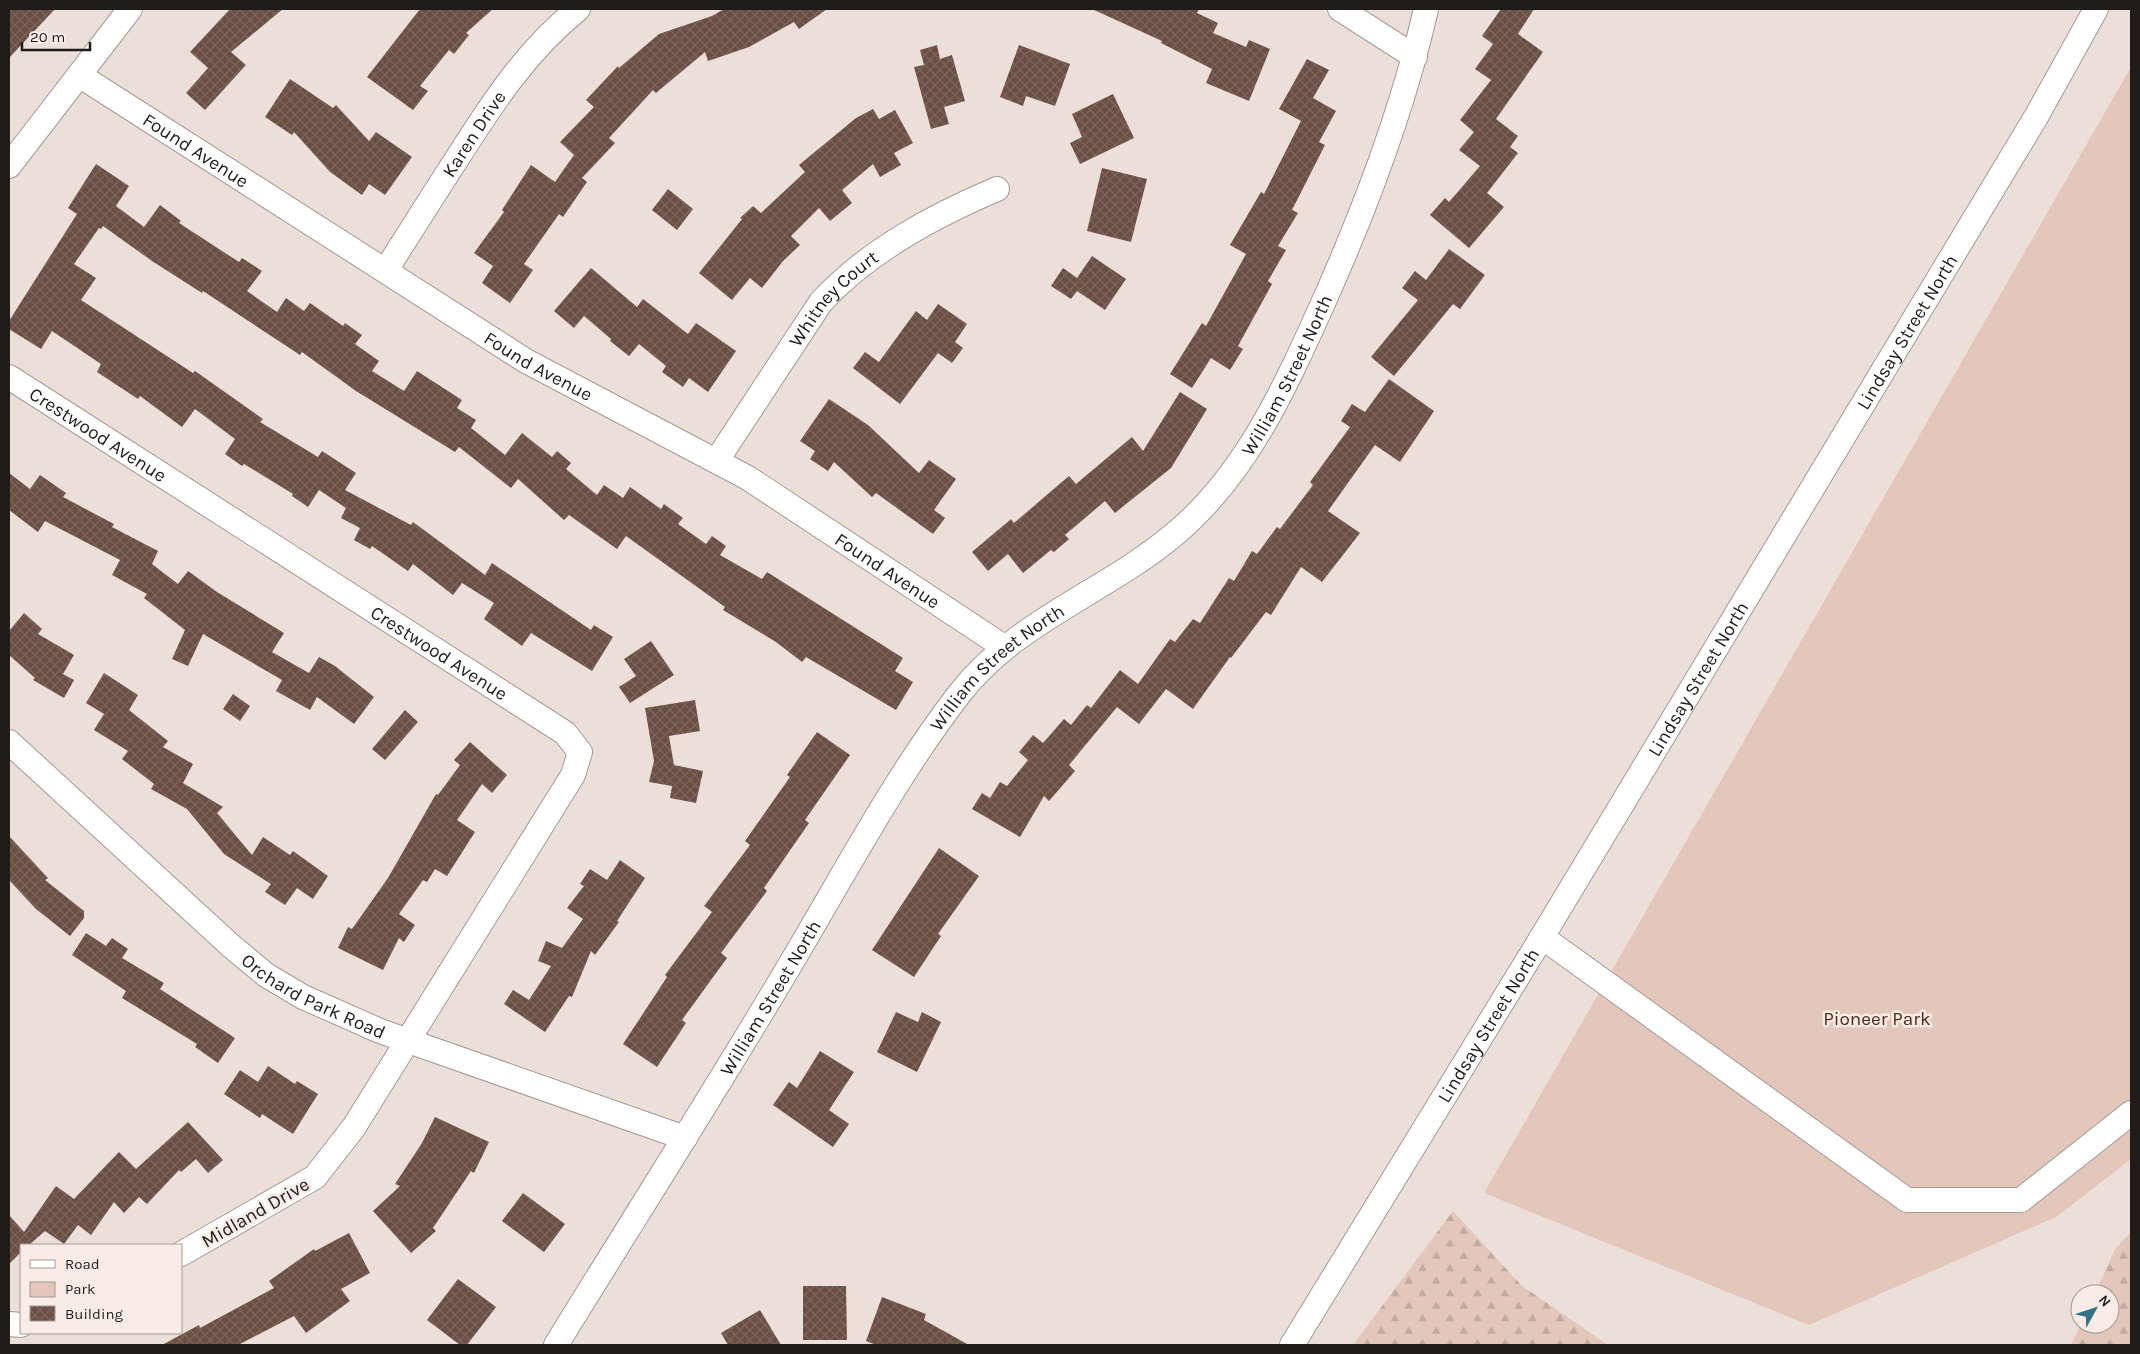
<svg xmlns="http://www.w3.org/2000/svg" width="2140" height="1354" font-family="Karla,sans-serif">
	<style>
		.forest { fill: url(#forest-firs) }
		.park { fill: #e3c7bb }
		.building { fill: url(#building-cross-hatch) }
		.lines { fill: none; stroke-linecap: round; stroke-linejoin: round }
		.minor-casing { stroke: #a59994; stroke-width: 26 }
		.minor { stroke: #fff; stroke-width: 24 }
		.labels { text-anchor: middle; stroke-width: 5; stroke-linejoin: round; paint-order: stroke }
		.street-label { font-size: 19px; fill: #201c1a; stroke: #f9ece7 }
		.park-label { font-size: 19px; fill: #552916; stroke: #f9ece7 }
	</style>
	<defs>
		<pattern id="forest-firs" width="22" height="20" patternUnits="userSpaceOnUse" patternTransform="scale(1.25)"><rect width="22" height="20" fill="#e3c7bb"/><path d="M5 1l3.5 6h-7zM16 11l3.5 6h-7z" fill="#c2aaa0"/></pattern>
		<pattern id="building-cross-hatch" width="8" height="8" patternUnits="userSpaceOnUse" patternTransform="scale(1.25)"><rect width="8" height="8" fill="#6b4f44"/><path d="M0 0l8 8M0 8l8-8" fill="none" stroke="#7b655c"/></pattern>
	</defs>
	<rect width="100%" height="100%" fill="#ecdfda"/>
	<g class="forest">
		<path d="M 1453,1211 L 1522,1286 L 1608,1345 L 1353,1345 Z"/>
		<path d="M 2131,1232 L 2131,1345 L 2071,1345 L 2081,1324 L 2110,1324 L 2110,1294 L 2095,1294 L 2115,1249 Z"/>
	</g>
	<path class="park" d="M 2131,67 L 2131,1159 L 2056,1217 L 1809,1325 L 1484,1193 Z"/>
	<g class="building">
		<path d="M 9,9 L 55,9 L 9,58 Z"/>
		<path d="M 230,9 L 283,9 L 231,52 L 246,65 L 205,110 L 186,93 L 208,68 L 190,52 Z"/>
		<path d="M 420,9 L 493,9 L 466,33 L 469,35 L 454,54 L 449,50 L 420,86 L 428,91 L 413,110 L 367,77 Z"/>
		<path d="M 724,9 L 827,9 L 799,29 L 794,22 L 749,47 L 708,61 L 705,52 L 656,93 L 653,90 L 609,138 L 615,143 L 582,178 L 587,182 L 563,217 L 559,214 L 524,264 L 533,270 L 510,303 L 482,283 L 493,266 L 474,253 L 504,212 L 502,210 L 531,165 L 555,182 L 574,155 L 560,142 L 594,107 L 586,100 L 618,66 L 619,68 L 659,34 L 712,16 Z"/>
		<path d="M 1092,9 L 1199,9 L 1197,13 L 1218,23 L 1213,33 L 1246,47 L 1249,40 L 1270,49 L 1249,101 L 1206,83 L 1212,69 L 1161,43 L 1162,41 Z"/>
		<path d="M 1501,9 L 1534,9 L 1518,34 L 1543,52 L 1496,119 L 1518,136 L 1510,147 L 1518,153 L 1487,193 L 1504,207 L 1469,248 L 1430,215 L 1445,198 L 1449,202 L 1480,166 L 1459,150 L 1474,132 L 1460,120 L 1491,80 L 1475,69 L 1493,44 L 1482,36 Z"/>
		<path d="M 937,45 L 940,59 L 952,55 L 965,101 L 944,107 L 949,124 L 931,129 L 914,67 L 924,65 L 920,50 Z"/>
		<path d="M 1019,45 L 1070,64 L 1055,106 L 1026,96 L 1023,106 L 1000,97 Z"/>
		<path d="M 1307,59 L 1329,70 L 1313,98 L 1336,111 L 1319,142 L 1325,145 L 1292,210 L 1298,213 L 1278,246 L 1286,250 L 1268,281 L 1272,284 L 1238,346 L 1243,349 L 1230,370 L 1211,358 L 1192,388 L 1170,374 L 1202,323 L 1206,326 L 1246,254 L 1230,245 L 1261,192 L 1264,194 L 1301,121 L 1279,109 Z"/>
		<path d="M 290,79 L 333,108 L 336,105 L 369,141 L 376,132 L 412,157 L 385,195 L 369,184 L 362,195 L 330,172 L 294,132 L 292,135 L 265,117 Z"/>
		<path d="M 1113,94 L 1134,138 L 1080,164 L 1070,143 L 1082,137 L 1072,114 Z"/>
		<path d="M 873,109 L 879,119 L 895,110 L 913,143 L 894,153 L 901,165 L 880,177 L 873,164 L 842,190 L 852,203 L 830,221 L 819,208 L 791,236 L 800,245 L 783,261 L 762,288 L 750,278 L 732,300 L 699,273 L 742,219 L 740,218 L 753,206 L 761,213 L 805,172 L 799,165 L 856,118 Z"/>
		<path d="M 96,164 L 129,186 L 116,206 L 144,227 L 160,205 L 181,221 L 179,223 L 239,262 L 242,258 L 262,271 L 247,291 L 277,312 L 286,298 L 304,311 L 310,303 L 343,326 L 345,323 L 362,335 L 355,344 L 379,361 L 372,371 L 404,391 L 417,371 L 462,400 L 457,408 L 476,420 L 471,428 L 505,455 L 522,433 L 552,457 L 557,451 L 571,463 L 566,469 L 597,495 L 604,485 L 623,498 L 630,487 L 661,509 L 664,504 L 683,518 L 678,524 L 706,544 L 712,536 L 726,546 L 720,555 L 762,579 L 767,572 L 903,658 L 895,671 L 913,682 L 896,710 L 806,657 L 802,662 L 776,642 L 723,610 L 725,607 L 626,536 L 617,549 L 569,515 L 564,520 L 518,479 L 511,488 L 459,447 L 455,452 L 356,391 L 302,352 L 300,355 L 203,291 L 202,293 L 152,261 L 103,226 L 101,229 L 99,228 L 74,264 L 96,278 L 81,300 L 193,373 L 195,371 L 263,419 L 260,422 L 318,457 L 322,451 L 356,473 L 345,490 L 411,525 L 413,522 L 485,575 L 492,563 L 591,630 L 594,625 L 613,637 L 592,671 L 531,633 L 522,646 L 484,619 L 494,603 L 462,583 L 453,595 L 413,564 L 408,571 L 372,546 L 370,549 L 354,540 L 360,528 L 341,518 L 346,508 L 319,490 L 308,507 L 292,496 L 293,494 L 244,464 L 242,466 L 225,454 L 235,439 L 195,409 L 182,427 L 140,396 L 138,399 L 97,372 L 101,364 L 52,331 L 41,349 L 9,329 L 9,321 L 77,214 L 68,208 Z"/>
		<path d="M 1102,168 L 1147,179 L 1131,242 L 1087,231 Z"/>
		<path d="M 668,189 L 693,209 L 677,230 L 652,210 Z"/>
		<path d="M 1449,249 L 1485,275 L 1460,309 L 1453,304 L 1394,376 L 1371,357 L 1418,300 L 1402,288 L 1415,271 L 1426,280 Z"/>
		<path d="M 1092,256 L 1126,279 L 1105,310 L 1077,291 L 1071,299 L 1051,286 L 1063,268 L 1077,278 Z"/>
		<path d="M 591,268 L 637,307 L 643,299 L 688,334 L 696,323 L 736,351 L 708,392 L 689,378 L 683,387 L 662,372 L 666,366 L 639,344 L 629,356 L 610,341 L 611,339 L 584,316 L 574,328 L 554,311 Z"/>
		<path d="M 938,304 L 967,324 L 955,342 L 963,348 L 952,363 L 938,353 L 900,404 L 853,368 L 865,352 L 879,362 L 916,311 L 927,320 Z"/>
		<path d="M 1389,379 L 1434,411 L 1400,462 L 1375,445 L 1328,511 L 1360,533 L 1322,582 L 1301,567 L 1271,615 L 1266,612 L 1231,658 L 1230,657 L 1193,709 L 1166,689 L 1139,724 L 1117,707 L 1069,765 L 1075,771 L 1049,801 L 1044,796 L 1020,837 L 972,809 L 982,793 L 990,798 L 1000,782 L 1007,786 L 1028,760 L 1019,752 L 1033,735 L 1043,743 L 1064,719 L 1071,725 L 1087,705 L 1091,708 L 1120,670 L 1138,684 L 1170,639 L 1175,642 L 1193,619 L 1200,623 L 1229,578 L 1234,581 L 1252,551 L 1257,554 L 1277,527 L 1280,529 L 1313,485 L 1310,482 L 1350,427 L 1341,421 L 1352,404 L 1365,412 Z"/>
		<path d="M 1180,392 L 1207,409 L 1171,468 L 1115,513 L 1105,501 L 1065,535 L 1069,539 L 1054,552 L 1051,550 L 1023,573 L 1008,554 L 988,571 L 972,552 L 1011,519 L 1014,523 L 1069,476 L 1076,484 L 1132,437 L 1143,451 Z"/>
		<path d="M 829,399 L 868,425 L 919,473 L 929,460 L 956,479 L 934,510 L 945,518 L 933,534 L 876,493 L 872,497 L 834,462 L 828,471 L 810,459 L 815,451 L 800,441 Z"/>
		<path d="M 9,473 L 30,489 L 40,475 L 66,493 L 63,497 L 114,524 L 112,527 L 158,551 L 152,564 L 178,584 L 188,571 L 217,592 L 284,633 L 272,652 L 309,673 L 319,657 L 335,666 L 374,697 L 354,724 L 317,697 L 310,710 L 276,691 L 282,680 L 203,634 L 188,666 L 172,659 L 185,630 L 144,598 L 147,594 L 112,575 L 120,560 L 45,521 L 38,532 L 9,510 Z"/>
		<path d="M 24,613 L 42,629 L 38,634 L 74,655 L 63,674 L 74,680 L 64,698 L 33,680 L 35,678 L 9,655 L 9,631 Z"/>
		<path d="M 651,641 L 674,675 L 630,703 L 619,687 L 636,676 L 624,659 Z"/>
		<path d="M 104,673 L 138,695 L 129,710 L 168,741 L 163,747 L 193,764 L 183,783 L 223,807 L 217,813 L 252,855 L 263,837 L 290,855 L 293,851 L 328,876 L 313,899 L 297,888 L 285,905 L 265,892 L 271,884 L 224,854 L 187,809 L 151,789 L 154,784 L 122,759 L 128,751 L 94,730 L 104,714 L 86,703 Z"/>
		<path d="M 233,694 L 250,706 L 240,721 L 223,709 Z"/>
		<path d="M 695,700 L 700,731 L 669,736 L 674,765 L 703,771 L 696,803 L 670,798 L 672,786 L 649,782 L 654,761 L 645,708 Z"/>
		<path d="M 405,710 L 418,722 L 385,760 L 372,749 Z"/>
		<path d="M 817,732 L 850,755 L 805,820 L 809,823 L 764,888 L 767,891 L 721,953 L 727,958 L 682,1020 L 686,1023 L 657,1067 L 623,1044 L 667,977 L 665,975 L 712,912 L 704,906 L 750,845 L 745,841 L 790,777 L 787,775 Z"/>
		<path d="M 470,742 L 507,775 L 492,793 L 482,784 L 457,820 L 475,832 L 447,876 L 435,869 L 427,882 L 423,880 L 399,914 L 415,925 L 404,942 L 399,938 L 383,970 L 338,948 L 348,927 L 352,929 L 388,878 L 436,794 L 438,795 L 460,765 L 454,760 Z"/>
		<path d="M 9,836 L 48,878 L 45,880 L 84,911 L 84,918 L 70,936 L 36,909 L 9,880 Z"/>
		<path d="M 939,848 L 979,876 L 938,934 L 941,936 L 914,977 L 872,950 Z"/>
		<path d="M 620,860 L 645,878 L 617,921 L 619,922 L 595,955 L 591,951 L 572,997 L 569,996 L 545,1032 L 504,1004 L 513,990 L 529,1000 L 551,966 L 538,961 L 546,941 L 562,948 L 583,919 L 567,908 L 584,886 L 580,884 L 590,869 L 607,880 Z"/>
		<path d="M 86,933 L 106,946 L 112,938 L 128,949 L 122,958 L 164,983 L 160,989 L 235,1038 L 218,1063 L 195,1047 L 197,1044 L 122,998 L 126,991 L 72,955 Z"/>
		<path d="M 896,1012 L 918,1022 L 922,1012 L 941,1022 L 917,1072 L 877,1052 Z"/>
		<path d="M 820,1051 L 854,1072 L 829,1110 L 849,1124 L 833,1147 L 773,1105 L 789,1082 L 797,1088 Z"/>
		<path d="M 268,1066 L 295,1084 L 297,1081 L 318,1094 L 293,1134 L 262,1114 L 260,1118 L 224,1094 L 240,1070 L 258,1082 Z"/>
		<path d="M 435,1117 L 489,1142 L 474,1173 L 471,1171 L 433,1228 L 436,1231 L 411,1253 L 373,1211 L 400,1186 L 395,1184 L 422,1143 Z"/>
		<path d="M 188,1122 L 223,1160 L 208,1173 L 196,1159 L 181,1172 L 179,1170 L 147,1204 L 139,1197 L 124,1213 L 114,1202 L 91,1235 L 78,1225 L 64,1244 L 45,1231 L 29,1245 L 21,1245 L 21,1252 L 9,1264 L 9,1215 L 24,1232 L 56,1186 L 74,1199 L 119,1152 L 136,1169 Z"/>
		<path d="M 523,1193 L 565,1224 L 544,1252 L 502,1221 Z"/>
		<path d="M 349,1233 L 370,1273 L 341,1289 L 350,1301 L 306,1333 L 294,1316 L 238,1345 L 162,1345 L 199,1325 L 200,1328 L 274,1288 L 269,1281 L 314,1249 L 315,1251 Z"/>
		<path d="M 458,1279 L 496,1307 L 467,1345 L 460,1345 L 427,1320 Z"/>
		<path d="M 803,1286 L 846,1286 L 847,1340 L 803,1340 Z"/>
		<path d="M 882,1297 L 926,1314 L 924,1320 L 969,1345 L 876,1345 L 866,1341 Z"/>
		<path d="M 760,1310 L 781,1345 L 728,1345 L 721,1333 Z"/>
	</g>
	<g class="lines">
		<g class="minor-casing">
			<g id="minor">
				<path d="M 1340,9 L 1415,57"/>
				<path id="s1" d="M 79,75 L 526,361 L 748,478 L 1004,647"/>
				<path d="M 9,166 L 130,9"/>
				<path id="s2" d="M 386,270 C 410,232 434,194 458,157 C 493,102 527,50 578,9"/>
				<path id="s3" d="M 9,377 L 565,733 L 580,752 L 573,775 L 354,1127 L 315,1177 L 181,1254"/>
				<path id="s4" d="M 717,460 L 821,302 C 868,251 933,216 997,189"/>
				<path id="s5" d="M 9,742 L 230,945 L 266,975 L 303,997 L 380,1031 L 685,1138"/>
				<path d="M 1542,937 L 1907,1200 L 2021,1200 L 2131,1113"/>
				<path d="M 9,1324 L 21,1325"/>
				<path id="s6" d="M 556,1345 C 633,1220 712,1096 787,970 C 842,878 895,777 960,693 C 1016,621 1108,591 1176,533 C 1248,472 1286,385 1324,301 C 1366,207 1403,110 1426,9"/>
				<path id="s7" d="M 1292,1345 L 1542,937 L 2036,117 L 2096,9"/>
			</g>
		</g>
		<use href="#minor" class="minor"/>
	</g>
	<g class="labels">
		<g class="street-label">
			<text dy="7" stroke="none"><textPath href="#s2" startOffset="162">Karen Drive</textPath></text>
			<text dy="7" stroke="none"><textPath href="#s1" startOffset="139">Found Avenue</textPath></text>
			<text dy="7" stroke="none"><textPath href="#s4" startOffset="200">Whitney Court</textPath></text>
			<text dy="7" stroke="none"><textPath href="#s7" startOffset="1185">Lindsay Street North</textPath></text>
			<text dy="7" stroke="none"><textPath href="#s1" startOffset="544">Found Avenue</textPath></text>
			<text dy="7" stroke="none"><textPath href="#s6" startOffset="1232">William Street North</textPath></text>
			<text dy="7" stroke="none"><textPath href="#s3" startOffset="106">Crestwood Avenue</textPath></text>
			<text dy="7" stroke="none"><textPath href="#s1" startOffset="949">Found Avenue</textPath></text>
			<text dy="7" stroke="none"><textPath href="#s3" startOffset="511">Crestwood Avenue</textPath></text>
			<text dy="7" stroke="none"><textPath href="#s6" startOffset="812">William Street North</textPath></text>
			<text dy="7" stroke="none"><textPath href="#s7" startOffset="780">Lindsay Street North</textPath></text>
			<text dy="7" stroke="none"><textPath href="#s5" startOffset="399">Orchard Park Road</textPath></text>
			<text dy="7" stroke="none"><textPath href="#s6" startOffset="408">William Street North</textPath></text>
			<text dy="7" stroke="none"><textPath href="#s7" startOffset="375">Lindsay Street North</textPath></text>
			<text transform="translate(255 1212) rotate(-30)" y="7">Midland Drive</text>
		</g>
		<g class="park-label">
			<text x="1877" y="1025">Pioneer Park</text>
		</g>
	</g>
	<rect width="2140" height="1354" fill="none" stroke="#201c1a" stroke-width="20"/>
	<rect x="20" y="1244" width="162" height="90" fill="#f9ece7" stroke="#a29995"/>
	<rect x="30" y="1260" width="25" height="8" fill="#ffffff" stroke="#a29995"/>
	<text x="65" y="1269" font-size="15" fill="#201c1a">Road</text>
	<rect x="30" y="1282" width="25" height="15" fill="#e3c7bb" stroke="#a29995"/>
	<text x="65" y="1294" font-size="15" fill="#201c1a">Park</text>
	<rect x="30" y="1306" width="25" height="15" fill="url(#building-cross-hatch)" stroke="#a29995"/>
	<text x="65" y="1319" font-size="15" fill="#201c1a">Building</text>
	<g transform="translate(2095 1309) rotate(50)"><circle r="24" fill="#f9ece7" stroke="#a29995"/>
	<path d="M0-4L9 19L0 12L-9 19Z" fill="#337287"/>
	<text y="-8" font-size="14" font-weight="bold" text-anchor="middle" fill="#201c1a">N</text>
	</g>
	<path d="M22 42v8h68v-8" fill="none" stroke="#201c1a" stroke-width="2.5"/>
	<text x="30" y="42" font-size="15" fill="#201c1a" stroke="#f9ece7" stroke-width="4" paint-order="stroke">20 m</text>
</svg>
